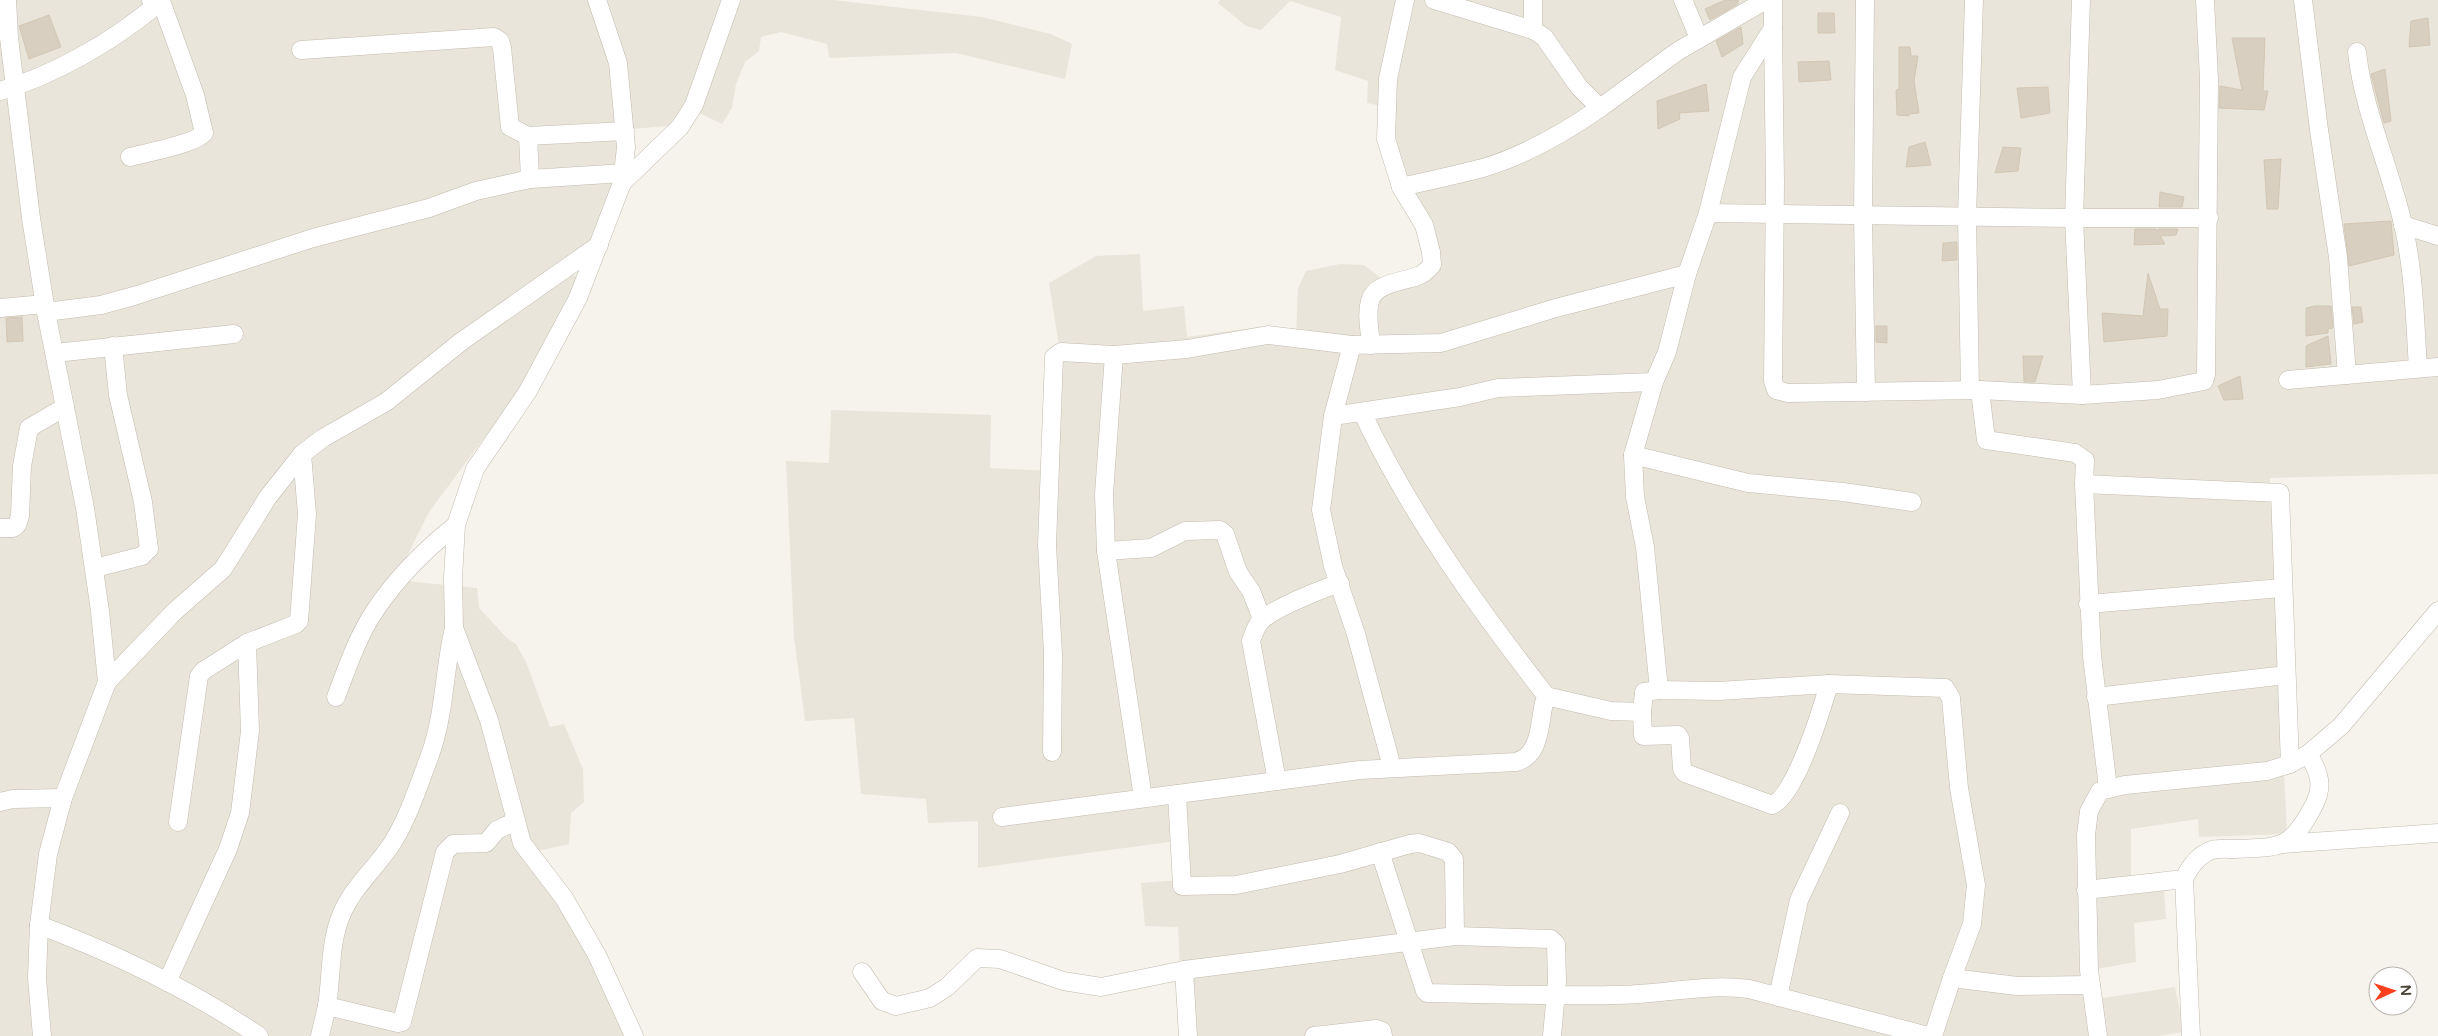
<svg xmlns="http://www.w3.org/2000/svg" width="2438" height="1036" font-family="'Varela Round',sans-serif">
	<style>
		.residential { fill: #eae5da }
		.building { fill: #d8cfc1; stroke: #d3c7b4 }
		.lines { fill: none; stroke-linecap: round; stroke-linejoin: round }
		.minor-casing { stroke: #c2bbae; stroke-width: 19 }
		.minor { stroke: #fff; stroke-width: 18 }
	</style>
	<rect width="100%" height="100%" fill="#f6f3ec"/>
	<g class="residential">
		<path d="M 0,0 L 833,0 L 982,17 L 1051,34 L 1072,44 L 1065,79 L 956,53 L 829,58 L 827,44 L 781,32 L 761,37 L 759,51 L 745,62 L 736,84 L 732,108 L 722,124 L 689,108 L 678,125 L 621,130 L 615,176 L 593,243 L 561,266 L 578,278 L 522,387 L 429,512 L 395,580 L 477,588 L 479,608 L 507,638 L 516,644 L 526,662 L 550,727 L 564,724 L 583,769 L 584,802 L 571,813 L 569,844 L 529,853 L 562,898 L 631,1036 L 0,1036 Z"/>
		<path d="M 1220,0 L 2438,0 L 2438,474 L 2270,478 L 2287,834 L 2199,837 L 2198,819 L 2131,829 L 2131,877 L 2163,874 L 2166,919 L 2134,923 L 2136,962 L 2091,970 L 2090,1000 L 2175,987 L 2184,1032 L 2157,1036 L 1183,1036 L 1178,927 L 1145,926 L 1141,883 L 1179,880 L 1176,841 L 978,868 L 978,821 L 928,823 L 926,799 L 861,794 L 854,718 L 805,721 L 794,637 L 786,461 L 829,463 L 831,410 L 991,415 L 990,468 L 1050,471 L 1060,352 L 1049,283 L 1096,256 L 1140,254 L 1143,311 L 1184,306 L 1187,337 L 1266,326 L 1296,334 L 1298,288 L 1306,271 L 1340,264 L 1364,265 L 1389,284 L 1432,265 L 1381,106 L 1367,103 L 1368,81 L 1335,70 L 1341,17 L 1290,1 L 1261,30 L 1246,26 L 1218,3 Z"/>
	</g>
	<g class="building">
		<path d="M 1725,0 L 1738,0 L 1738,4 L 1710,20 L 1705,9 Z"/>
		<path d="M 1818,13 L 1834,13 L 1835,33 L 1818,33 Z"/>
		<path d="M 49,15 L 61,47 L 29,59 L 19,26 Z"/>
		<path d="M 2428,18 L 2430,45 L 2409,47 L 2411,21 Z"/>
		<path d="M 1741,27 L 1743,44 L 1722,57 L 1716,41 Z"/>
		<path d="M 2232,38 L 2265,38 L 2263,91 L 2268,91 L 2264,110 L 2219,108 L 2220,86 L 2242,90 Z"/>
		<path d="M 1899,47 L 1910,47 L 1911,56 L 1918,56 L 1914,81 L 1919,113 L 1909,114 L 1909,116 L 1897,115 L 1896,90 L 1899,89 Z"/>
		<path d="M 1829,61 L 1831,80 L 1799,82 L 1798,62 Z"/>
		<path d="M 2385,69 L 2391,121 L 2384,123 L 2371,74 Z"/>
		<path d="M 1706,84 L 1709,111 L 1679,113 L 1680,119 L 1658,129 L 1657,101 Z"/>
		<path d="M 2048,87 L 2050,113 L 2021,118 L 2017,88 Z"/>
		<path d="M 1925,142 L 1931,165 L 1906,167 L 1909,147 Z"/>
		<path d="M 2003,147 L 2021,148 L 2018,171 L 1995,173 Z"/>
		<path d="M 2281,159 L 2278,209 L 2267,209 L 2264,160 Z"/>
		<path d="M 2160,192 L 2184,197 L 2182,207 L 2159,207 Z"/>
		<path d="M 2391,221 L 2394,255 L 2349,266 L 2344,224 Z"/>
		<path d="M 2135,229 L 2156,229 L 2158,232 L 2158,229 L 2178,229 L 2176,235 L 2160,236 L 2165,244 L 2134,245 Z"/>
		<path d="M 1957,242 L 1957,260 L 1942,261 L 1943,243 Z"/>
		<path d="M 2148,273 L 2160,309 L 2168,309 L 2167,336 L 2104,342 L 2102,313 L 2143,316 Z"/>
		<path d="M 2315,306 L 2331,306 L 2333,328 L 2328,329 L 2328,333 L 2306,336 L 2306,308 Z"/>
		<path d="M 2352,307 L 2361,307 L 2363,322 L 2354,324 Z"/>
		<path d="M 22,317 L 23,341 L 7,342 L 6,318 Z"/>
		<path d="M 1876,326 L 1887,326 L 1887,343 L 1876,342 Z"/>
		<path d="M 2328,336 L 2331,364 L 2306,367 L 2306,346 Z"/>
		<path d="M 2023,356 L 2043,356 L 2035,382 L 2024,382 Z"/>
		<path d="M 2240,376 L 2243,399 L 2224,400 L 2218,386 Z"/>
	</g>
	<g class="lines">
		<g class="minor-casing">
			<g id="minor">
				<path d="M 7,0 L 9,38 L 31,218 L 46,312 L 85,508 L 100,611 L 107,682 L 63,798 L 48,854 L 39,925 L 37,978 L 42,1036"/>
				<path d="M 597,0 L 618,63 L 626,147 L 622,183 L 578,298 L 528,391 L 475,469 L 456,525 L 453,578 L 454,628 L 489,720 L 522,843 L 564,898 L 597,955 L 634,1036"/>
				<path d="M 1434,0 L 1533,30 L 1544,37 L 1579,87 L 1600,108 L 1678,51 L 1766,0"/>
				<path d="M 1533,0 L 1533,30"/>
				<path d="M 1683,0 L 1699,38"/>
				<path d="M 1865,0 L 1863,215 L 1866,392"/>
				<path d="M 2081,0 L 2074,218 L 2082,395"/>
				<path d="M 2303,0 L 2319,130 L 2338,257 L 2347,375"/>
				<path d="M 1773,28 L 1775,183 L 1773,381 L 1776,390 L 1788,393 L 1980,390 L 2082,395 L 2158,390 L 2204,381 L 2206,375 L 2209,79 L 2205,0"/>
				<path d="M 301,50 L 494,37 L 500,41 L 502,48 L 510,127 L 528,136 L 625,131"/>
				<path d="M 2357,52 C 2363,109 2390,168 2403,224 C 2414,271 2415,321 2418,368"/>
				<path d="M 0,91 C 54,75 110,43 154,7 L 151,0"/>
				<path d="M 528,136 L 530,179"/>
				<path d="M 130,157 C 145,153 195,144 204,133 L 195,95 L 161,1"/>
				<path d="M 622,183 L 680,127 L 694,105 L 731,0"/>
				<path d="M 1401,187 C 1428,181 1456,175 1483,168 C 1526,155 1564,133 1600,108"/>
				<path d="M 1708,213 L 2074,218 L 2209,218"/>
				<path d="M 2403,225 L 2438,236"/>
				<path d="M 0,308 L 45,304"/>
				<path d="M 46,312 L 101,305 L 134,296 L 313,238 L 429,208 L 476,191 L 530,179 L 624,173"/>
				<path d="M 1352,345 L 1333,416 L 1321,510 L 1333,566 L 1356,634 L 1392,767"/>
				<path d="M 1371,345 C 1370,331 1366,315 1370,301 C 1375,282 1405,282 1420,275 C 1425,273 1429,268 1432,265 L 1431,252 L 1424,225 L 1401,187 L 1386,139 L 1388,79 L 1405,0"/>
				<path d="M 55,353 L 234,334"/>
				<path d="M 2288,380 L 2438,367"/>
				<path d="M 1970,390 L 1967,216 L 1974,0"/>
				<path d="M 1980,390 L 1986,440 L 2075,453 L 2085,460 L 2084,484"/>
				<path d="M 1362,412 C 1411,516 1478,608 1548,698"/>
				<path d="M 1333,416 L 1460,397 L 1498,388 L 1654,382"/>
				<path d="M 1633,455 L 1748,483 L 1843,492 L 1912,502"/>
				<path d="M 0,528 L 13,528 L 17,525 L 20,516 L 22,466 L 29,428 L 65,407"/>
				<path d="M 1106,551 L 1151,548 L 1185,531 L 1220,530 L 1225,534 L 1238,572 L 1251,591 L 1262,619"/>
				<path d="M 95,568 L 142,556 L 149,549 L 143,502 L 118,395 L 113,346"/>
				<path d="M 2088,604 L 2282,588"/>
				<path d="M 107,682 L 175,611 L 223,569 L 268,497 L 302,454 L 323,438 L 386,402 L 462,341 L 599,245"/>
				<path d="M 1659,690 L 1645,547 L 1635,497 L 1633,455 L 1654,382 L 1667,352 L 1687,274 L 1708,213 L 1742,77 L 1773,28 L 1773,0"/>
				<path d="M 336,697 C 347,668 358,635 376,609 C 397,578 427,548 456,525"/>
				<path d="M 2096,697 L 2286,675"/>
				<path d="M 1642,712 L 1643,736 L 1678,735 L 1680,738 L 1682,769 L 1685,773 L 1772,805 C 1795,797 1822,708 1829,684"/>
				<path d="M 1052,752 L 1053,654 L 1047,545 L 1054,357 L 1061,352 L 1114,355"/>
				<path d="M 1277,781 L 1251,641 C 1254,633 1256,625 1262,620 C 1274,608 1322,589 1340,583"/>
				<path d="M 2108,788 L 2092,656 L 2084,484 L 2280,493 L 2290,764"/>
				<path d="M 1177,794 L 1182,886 L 1236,885 L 1340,864 L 1410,844 L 1419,843 L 1439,849 L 1448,852 L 1454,859 L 1455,936"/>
				<path d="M 1143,798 L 1106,551 L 1104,494 L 1114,355 L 1187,349 L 1268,335 L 1352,345 L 1441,343 L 1556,308 L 1687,274"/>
				<path d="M 0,802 L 13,799 L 63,798"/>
				<path d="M 1002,817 L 1360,770 L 1516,762 C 1541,755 1539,724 1544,703 L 1546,699 L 1550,697 L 1611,711 L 1642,712 L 1644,692 L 1659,690 L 1719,691 L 1829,684 L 1945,688 L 1951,698 L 1959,788 L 1976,885 L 1972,924 L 1952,978"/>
				<path d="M 178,822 L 199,676 L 203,671 L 247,643 L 296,624 L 299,621 L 307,514 L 302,454"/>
				<path d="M 2283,844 L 2438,833"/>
				<path d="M 1380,852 L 1425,991 L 1427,993 C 1490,994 1553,996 1615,995 C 1661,995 1703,983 1749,989 L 1928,1036"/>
				<path d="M 2184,879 L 2191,1036"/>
				<path d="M 2086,890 L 2184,879 C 2190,866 2198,855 2212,850 C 2219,848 2228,849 2235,849 C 2281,847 2290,850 2313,807 C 2324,787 2320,773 2308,754"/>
				<path d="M 39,925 C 116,954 191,990 259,1036"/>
				<path d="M 1184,970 L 1188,1036"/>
				<path d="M 862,972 L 882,1001 L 896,1006 L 930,998 L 947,987 L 977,958 L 1000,959 L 1063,981 L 1101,987 L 1184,970 L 1455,936 L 1551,939 L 1556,944 L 1557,981 L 1552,1036"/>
				<path d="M 167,982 L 228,849 L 240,813 L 250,731 L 247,643"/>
				<path d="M 1778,997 L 1799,900 L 1840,813"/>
				<path d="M 327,1006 L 398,1023 L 402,1022 L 445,852 L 453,844 L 486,843 L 497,830 L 516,821"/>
				<path d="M 320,1036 C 322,1026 325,1016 327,1006 C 332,975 329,943 342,913 C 354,886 377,867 393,842 C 408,818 420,782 430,755 C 445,714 444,669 454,628"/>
				<path d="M 1314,1036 L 1377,1029 L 1382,1031 L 1383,1036"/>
				<path d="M 1933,1036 L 1952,978 L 2017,986 L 2091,985"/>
				<path d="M 2098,1036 L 2089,970 L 2086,835 L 2089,811 L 2100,791 L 2125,785 L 2267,771 L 2290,764 L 2308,754 L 2341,726 L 2438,611"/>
			</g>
		</g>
		<use href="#minor" class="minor"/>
	</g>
	<g transform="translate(2393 991) rotate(87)"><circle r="24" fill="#ffffff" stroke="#b7b4b0"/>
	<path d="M0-4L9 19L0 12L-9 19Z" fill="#fc3f1d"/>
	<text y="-8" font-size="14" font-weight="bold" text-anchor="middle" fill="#4b4439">N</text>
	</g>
</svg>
